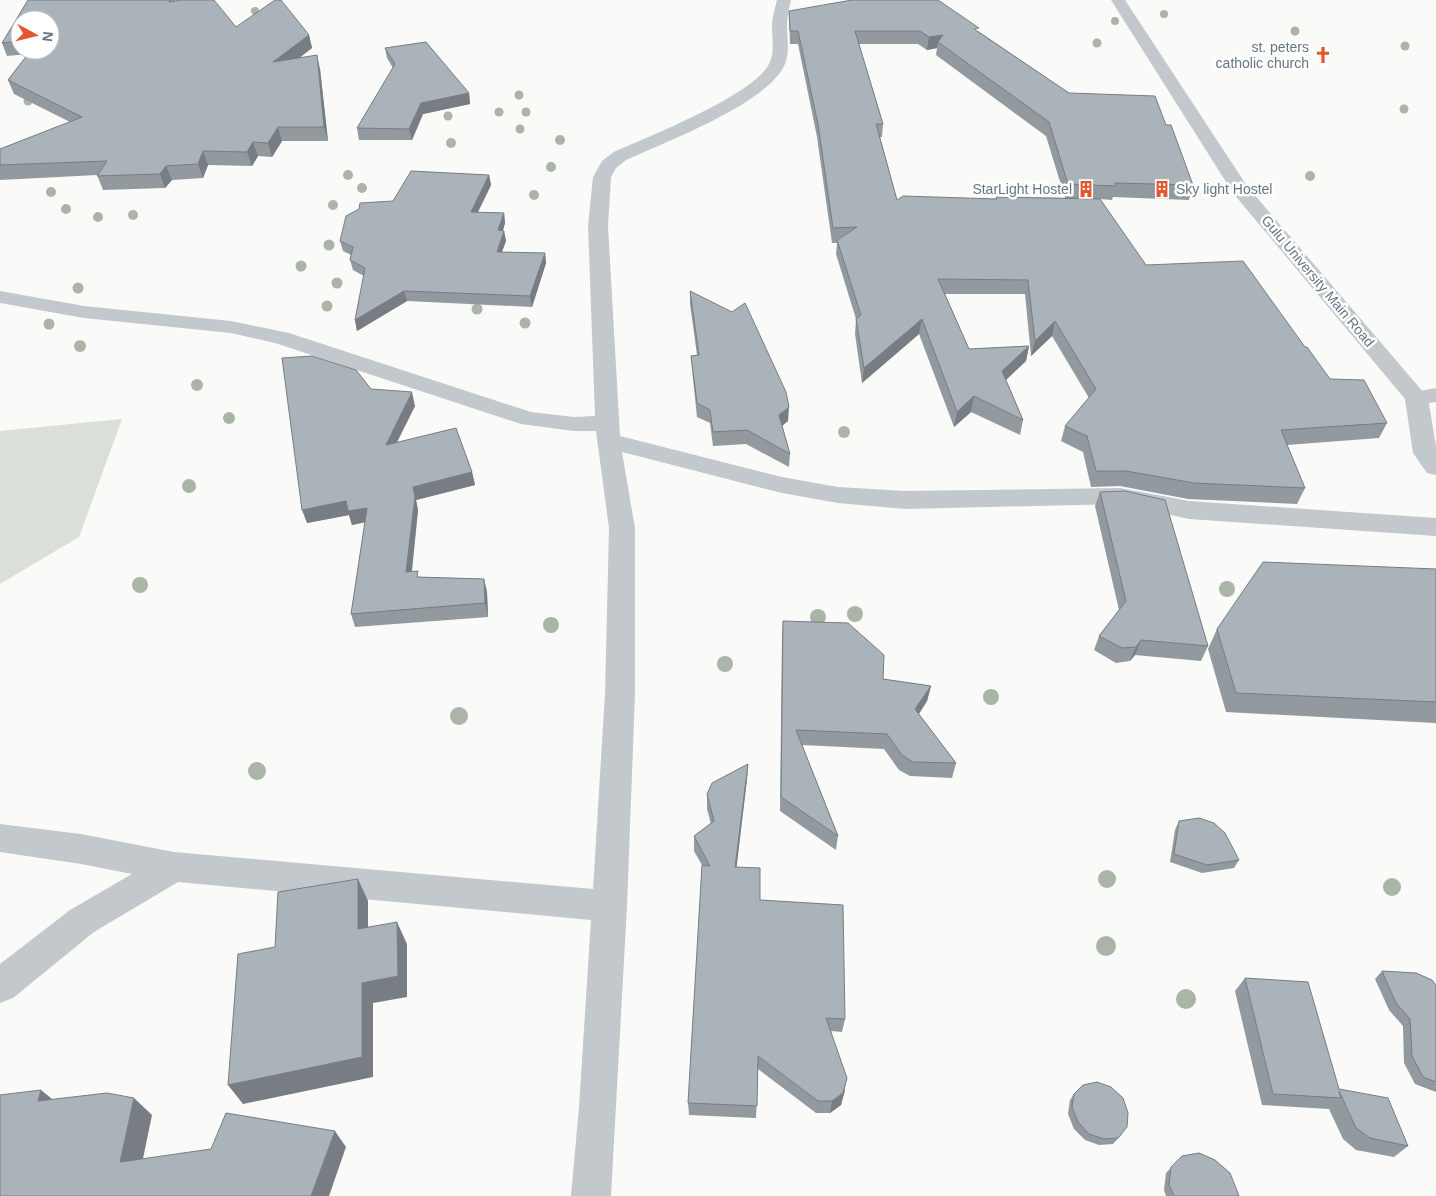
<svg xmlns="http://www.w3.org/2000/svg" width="1436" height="1196" font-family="Helvetica,sans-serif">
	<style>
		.green { fill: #dadfd7 }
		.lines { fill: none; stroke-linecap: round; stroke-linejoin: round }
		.minor { fill: #c3c8cc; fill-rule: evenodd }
		.tertiary { fill: #c3c8cc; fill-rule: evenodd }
		.tree { fill: #aab4a7 }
		.wall { fill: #929a9f; fill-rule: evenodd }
		.shaded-wall { fill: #777d82 }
		.building { fill: #aab3b9; stroke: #777d82 }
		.labels { text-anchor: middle; stroke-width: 5; stroke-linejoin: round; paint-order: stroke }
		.far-poi-label { font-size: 14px; fill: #657683; stroke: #fff; text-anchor: end }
		.far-street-label { font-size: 14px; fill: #657683; stroke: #fff }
	</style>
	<rect width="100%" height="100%" fill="#fafaf8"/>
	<path class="green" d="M 122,419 L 79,537 L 0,584 L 0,431 Z"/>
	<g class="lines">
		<g class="minor">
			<path d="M 777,0 L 791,0 C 789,9 787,17 787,26 C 787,39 790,52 785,64 C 769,103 665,142 626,160 L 616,168 L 611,177 L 608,226 L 620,436 L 782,477 L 838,487 L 905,491 L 1120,488 L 1189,501 L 1436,518 L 1436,536 L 1189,519 L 1120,504 L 905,509 L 838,503 L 782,493 L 622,452 L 635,528 L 635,694 L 627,906 L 611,1196 L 571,1196 L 579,1107 L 591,920 L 178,882 L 94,932 L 13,998 L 0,1003 L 0,964 L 70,910 L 132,874 L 81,864 L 0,852 L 0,824 L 81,834 L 174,852 L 593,889 L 605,694 L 609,528 L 596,431 L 574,431 L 521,424 L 275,343 L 231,333 L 84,318 L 0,303 L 0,291 L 84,306 L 231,321 L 289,333 L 531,412 L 574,417 L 595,416 L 588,226 L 593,177 L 602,161 L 614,152 C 648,137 754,95 769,64 C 775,53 772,39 772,26 C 772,17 775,9 777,0 Z"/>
			<path d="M 1436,388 L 1436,402 L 1416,405 L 1408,403 L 1404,398 L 1408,393 Z"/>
		</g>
		<path class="tertiary" d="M 1111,0 L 1125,0 L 1247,186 L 1424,393 L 1428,398 L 1436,446 L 1436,475 L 1427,473 L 1413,453 L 1405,399 L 1233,193 Z"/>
	</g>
	<g class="tree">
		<circle cx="255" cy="11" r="4"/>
		<circle cx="1164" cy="14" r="4"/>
		<circle cx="1115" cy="21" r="4"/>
		<circle cx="1295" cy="31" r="4.5"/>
		<circle cx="1097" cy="43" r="4.5"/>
		<circle cx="1405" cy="46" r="4.5"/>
		<circle cx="519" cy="95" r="4.5"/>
		<circle cx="28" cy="101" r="4.5"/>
		<circle cx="1404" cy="109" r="4.5"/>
		<circle cx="499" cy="112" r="4.5"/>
		<circle cx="526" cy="112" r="4.5"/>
		<circle cx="448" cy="116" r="4.5"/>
		<circle cx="520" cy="129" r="4.5"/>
		<circle cx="560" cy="140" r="5"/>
		<circle cx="451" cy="143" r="5"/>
		<circle cx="551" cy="167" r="5"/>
		<circle cx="348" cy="175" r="5"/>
		<circle cx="1310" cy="176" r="5"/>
		<circle cx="362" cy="188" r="5"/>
		<circle cx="51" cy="192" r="5"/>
		<circle cx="534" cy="195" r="5"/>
		<circle cx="333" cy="205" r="5"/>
		<circle cx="66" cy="209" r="5"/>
		<circle cx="133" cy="215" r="5"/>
		<circle cx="98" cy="217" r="5"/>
		<circle cx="329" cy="245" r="5.5"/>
		<circle cx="301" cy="266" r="5.5"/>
		<circle cx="337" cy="283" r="5.5"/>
		<circle cx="78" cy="288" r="5.5"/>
		<circle cx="327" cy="306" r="5.5"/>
		<circle cx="477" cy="309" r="5.5"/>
		<circle cx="525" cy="323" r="5.5"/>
		<circle cx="49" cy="324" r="5.5"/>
		<circle cx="80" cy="346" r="6"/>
		<circle cx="197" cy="385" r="6"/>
		<circle cx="229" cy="418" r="6"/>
		<circle cx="844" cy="432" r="6"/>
		<circle cx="189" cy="486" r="7"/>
		<circle cx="140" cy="585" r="8"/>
		<circle cx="1227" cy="589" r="8"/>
		<circle cx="855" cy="614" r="8"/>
		<circle cx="818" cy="617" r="8"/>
		<circle cx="551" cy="625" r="8"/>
		<circle cx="725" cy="664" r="8"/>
		<circle cx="991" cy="697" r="8"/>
		<circle cx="459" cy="716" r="9"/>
		<circle cx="257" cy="771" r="9"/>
		<circle cx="1107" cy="879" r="9"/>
		<circle cx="1392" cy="887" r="9"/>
		<circle cx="1106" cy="946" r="10"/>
		<circle cx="1186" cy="999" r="10"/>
	</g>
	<g class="wall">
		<path d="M 28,0 L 175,0 L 175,1 L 236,27 L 309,35 L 312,48 L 299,58 L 320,69 L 328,141 L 282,141 L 272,157 L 258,156 L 252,166 L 208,165 L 203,178 L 172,180 L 165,188 L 103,190 L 97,175 L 0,180 L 0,149 L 70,122 L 14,94 L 8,80 L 28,54 L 7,56 L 2,43 ZM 20,20 L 50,50 L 20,50 Z"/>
		<path d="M 789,11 L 978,31 L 1069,93 L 1166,125 L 1193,185 L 1189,200 L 1113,197 L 1112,200 L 1100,199 L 1146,265 L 1305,347 L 1330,379 L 1387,423 L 1379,438 L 1287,445 L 1305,488 L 1297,504 L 1188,499 L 1120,486 L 1091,487 L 1083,452 L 1061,441 L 1065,426 L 1089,398 L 1052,336 L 1031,356 L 1025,294 L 945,294 L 969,349 L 1029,346 L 1026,361 L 1006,380 L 1023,420 L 1020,435 L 971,412 L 954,427 L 919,334 L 862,383 L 855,334 L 856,319 L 836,254 L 837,243 L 832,243 L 817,137 L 798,44 L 790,44 ZM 859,44 L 918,44 L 927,50 L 937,48 L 936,55 L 1046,136 L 1065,198 L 996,197 L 996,199 L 897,200 L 880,137 L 882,137 L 883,124 Z"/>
		<path d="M 385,48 L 469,93 L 470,104 L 423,114 L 412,140 L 359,140 L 357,128 L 393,68 L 387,58 Z"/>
		<path d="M 489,175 L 491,185 L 478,212 L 504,213 L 505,223 L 503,231 L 504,231 L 506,241 L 502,252 L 545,253 L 546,263 L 532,307 L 407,301 L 357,331 L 355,320 L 364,276 L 353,270 L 350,260 L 351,255 L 343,251 L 340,241 L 393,201 Z"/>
		<path d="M 690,291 L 788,421 L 782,426 L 790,454 L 789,467 L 746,444 L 713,446 L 710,423 L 697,417 L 692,369 L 691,356 L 697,355 L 690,304 Z"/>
		<path d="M 371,389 L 415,406 L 397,442 L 472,472 L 475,485 L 416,500 L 418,510 L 412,572 L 419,577 L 484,579 L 487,592 L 488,617 L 355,627 L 351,614 L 365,522 L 352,525 L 349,515 L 307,523 Z"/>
		<path d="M 1100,492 L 1208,646 L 1201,661 L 1135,655 L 1130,661 L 1116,663 L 1094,650 L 1099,636 L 1119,610 L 1095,506 Z"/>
		<path d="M 1436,569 L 1436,724 L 1435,723 L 1226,712 L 1208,649 L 1217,629 Z"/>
		<path d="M 783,621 L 883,679 L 931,686 L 927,701 L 919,714 L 956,763 L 952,778 L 910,776 L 899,770 L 884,749 L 802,745 L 838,836 L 836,850 L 780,811 L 782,636 Z"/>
		<path d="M 748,764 L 747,779 L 736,867 L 845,1019 L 842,1032 L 831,1031 L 845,1091 L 841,1105 L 830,1113 L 816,1113 L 758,1069 L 756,1118 L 689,1115 L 688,1103 L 702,865 L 694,851 L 694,836 L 711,824 L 707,809 L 707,794 Z"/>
		<path d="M 1179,821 L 1239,860 L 1234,868 L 1202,873 L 1170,862 L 1175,830 Z"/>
		<path d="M 1382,971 L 1436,985 L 1436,1092 L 1415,1084 L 1404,1063 L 1403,1026 L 1389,1010 L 1375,979 Z"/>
		<path d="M 1245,978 L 1339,1089 L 1408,1146 L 1394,1157 L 1356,1150 L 1343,1139 L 1329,1109 L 1262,1105 L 1235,991 Z"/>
		<path d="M 1074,1094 L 1122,1134 L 1113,1144 L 1099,1145 L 1085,1140 L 1074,1129 L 1068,1114 L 1070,1100 Z"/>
		<path d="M 1182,1156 L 1239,1196 L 1166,1196 L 1164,1190 L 1166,1173 Z"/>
	</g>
	<g class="shaded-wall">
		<path d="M 309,35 L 312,48 L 277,75 L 273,62 Z"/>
		<path d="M 943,35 L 938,42 L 937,48 L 927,50 L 929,37 Z"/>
		<path d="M 317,55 L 320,69 L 328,141 L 324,127 Z"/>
		<path d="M 469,93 L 470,104 L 423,114 L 412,140 L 409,129 L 421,103 Z"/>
		<path d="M 278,127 L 282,141 L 272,157 L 268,143 Z"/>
		<path d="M 253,142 L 258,156 L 252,166 L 247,152 Z"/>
		<path d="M 203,151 L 208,165 L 203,178 L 198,164 Z"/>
		<path d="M 166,166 L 172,180 L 165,188 L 160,174 Z"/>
		<path d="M 489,175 L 491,185 L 473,222 L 471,212 Z"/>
		<path d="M 504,213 L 505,223 L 499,241 L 498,230 Z"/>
		<path d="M 504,231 L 506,241 L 498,262 L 497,252 Z"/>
		<path d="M 545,253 L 546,263 L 532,307 L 530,296 Z"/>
		<path d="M 404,291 L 407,301 L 357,331 L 355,320 Z"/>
		<path d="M 922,319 L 919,334 L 862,383 L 864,368 Z"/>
		<path d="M 1055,321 L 1052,336 L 1031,356 L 1035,341 Z"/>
		<path d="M 1029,346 L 1026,361 L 999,386 L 1002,371 Z"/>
		<path d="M 412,392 L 415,406 L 389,458 L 386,445 Z"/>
		<path d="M 974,396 L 971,412 L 954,427 L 957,412 Z"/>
		<path d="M 789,407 L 788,421 L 778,429 L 779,415 Z"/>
		<path d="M 472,472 L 475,485 L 416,500 L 418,510 L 410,585 L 406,572 L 413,487 Z"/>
		<path d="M 346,501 L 367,508 L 371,521 L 352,525 L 349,515 L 307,523 L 302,510 Z"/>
		<path d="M 484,579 L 487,592 L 488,617 L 485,603 Z"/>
		<path d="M 1141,640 L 1135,655 L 1130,661 L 1136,647 Z"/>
		<path d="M 931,686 L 927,701 L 912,724 L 915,709 Z"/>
		<path d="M 748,764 L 747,779 L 735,881 L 735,867 Z"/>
		<path d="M 358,879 L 368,901 L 368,950 L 358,929 Z"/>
		<path d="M 397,922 L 407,944 L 407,997 L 373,1003 L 373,1077 L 243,1104 L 228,1085 L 362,983 Z"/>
		<path d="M 847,1078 L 841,1105 L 830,1113 L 832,1101 Z"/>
		<path d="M 41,1090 L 62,1107 L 38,1101 Z"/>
		<path d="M 134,1098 L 152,1115 L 139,1178 L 120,1162 Z"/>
		<path d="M 335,1131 L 346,1147 L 329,1196 L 311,1196 Z"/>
	</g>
	<g class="building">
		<path d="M 28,0 L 170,0 L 169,2 L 181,0 L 214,0 L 236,27 L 275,0 L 281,0 L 309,35 L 273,62 L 317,55 L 324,127 L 278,127 L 268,143 L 253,142 L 247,152 L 203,151 L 198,164 L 166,166 L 160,174 L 97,176 L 107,161 L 0,165 L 0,149 L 82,117 L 8,80 L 31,50 L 50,50 L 50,20 L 20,20 L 20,41 L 2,43 Z"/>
		<path d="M 852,0 L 938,0 L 979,28 L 974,29 L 1069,93 L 1155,96 L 1166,125 L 1171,125 L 1193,185 L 1115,183 L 1116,186 L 1068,184 L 1049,122 L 938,42 L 943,35 L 929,37 L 920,31 L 855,31 L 883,124 L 876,124 L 897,200 L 903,196 L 997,199 L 996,197 L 1100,199 L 1146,265 L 1243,261 L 1305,347 L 1307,347 L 1330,379 L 1364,380 L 1387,423 L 1281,430 L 1305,488 L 1194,483 L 1126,471 L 1096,471 L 1087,436 L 1065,426 L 1096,389 L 1055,321 L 1035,341 L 1028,280 L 938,279 L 969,349 L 1029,346 L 1002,371 L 1023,420 L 974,396 L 957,412 L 922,319 L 864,368 L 856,319 L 861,315 L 837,240 L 857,227 L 833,228 L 818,124 L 798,31 L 790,31 L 789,11 Z"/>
		<path d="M 426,42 L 469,93 L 421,103 L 409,129 L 357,128 L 395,64 L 385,48 Z"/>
		<path d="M 411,171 L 489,175 L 471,212 L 504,213 L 498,230 L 504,231 L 497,252 L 545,253 L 530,296 L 404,291 L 355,320 L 365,268 L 350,260 L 353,247 L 340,241 L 346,216 L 359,209 L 360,203 L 393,201 Z"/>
		<path d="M 690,291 L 732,312 L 745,303 L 786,392 L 789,407 L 779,415 L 790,454 L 747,430 L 713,432 L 710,410 L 697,403 L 691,356 L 699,355 Z"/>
		<path d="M 312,356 L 356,370 L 371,389 L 412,392 L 386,445 L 456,428 L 472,472 L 413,487 L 415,497 L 406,572 L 418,571 L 417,577 L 484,579 L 485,603 L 351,614 L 367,508 L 348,511 L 346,501 L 302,510 L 282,358 Z"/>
		<path d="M 1125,491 L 1165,500 L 1208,646 L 1141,640 L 1136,647 L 1122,648 L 1099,636 L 1126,601 L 1100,492 Z"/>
		<path d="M 1263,562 L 1436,569 L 1436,702 L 1236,693 L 1217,629 Z"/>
		<path d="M 783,621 L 848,623 L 884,655 L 883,679 L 931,686 L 915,709 L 956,763 L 913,762 L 902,755 L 887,734 L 796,730 L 838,836 L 781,797 Z"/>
		<path d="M 748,764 L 735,867 L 760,868 L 760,900 L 843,905 L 845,1019 L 826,1018 L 847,1078 L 843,1093 L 832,1101 L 818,1101 L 758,1056 L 757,1106 L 688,1103 L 702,865 L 710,866 L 694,836 L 714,821 L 707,794 L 712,783 Z"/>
		<path d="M 1199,818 L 1214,823 L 1225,833 L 1239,860 L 1207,865 L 1174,854 L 1179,821 Z"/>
		<path d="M 358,879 L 358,929 L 397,922 L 398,976 L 362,983 L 362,1057 L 228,1085 L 238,954 L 275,947 L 278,892 Z"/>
		<path d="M 1382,971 L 1416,973 L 1432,980 L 1436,985 L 1436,1082 L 1423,1077 L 1412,1056 L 1410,1019 L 1396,1003 Z"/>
		<path d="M 1245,978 L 1308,982 L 1339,1089 L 1388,1098 L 1408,1146 L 1370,1138 L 1356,1128 L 1339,1091 L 1341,1098 L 1273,1094 Z"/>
		<path d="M 1097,1082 L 1111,1087 L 1123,1098 L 1128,1113 L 1127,1127 L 1118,1138 L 1104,1139 L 1089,1134 L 1078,1122 L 1072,1107 L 1074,1094 L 1083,1085 Z"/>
		<path d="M 41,1090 L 38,1101 L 107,1093 L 134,1098 L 120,1162 L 211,1149 L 226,1113 L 335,1131 L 311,1196 L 0,1196 L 0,1095 Z"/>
		<path d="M 1199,1153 L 1215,1160 L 1230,1173 L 1239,1196 L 1174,1196 L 1169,1185 L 1171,1167 L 1182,1156 Z"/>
	</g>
	<defs>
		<g id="church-bare" transform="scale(1.35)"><path d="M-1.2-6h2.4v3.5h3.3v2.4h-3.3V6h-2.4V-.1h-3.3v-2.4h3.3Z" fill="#e4572e" stroke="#fff" stroke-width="2.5" paint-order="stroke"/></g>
		<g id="building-bare" transform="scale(1.35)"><path d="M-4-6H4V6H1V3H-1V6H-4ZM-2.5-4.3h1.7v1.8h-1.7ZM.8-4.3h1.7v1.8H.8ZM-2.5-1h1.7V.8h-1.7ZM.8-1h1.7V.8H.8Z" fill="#e4572e" stroke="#fff" stroke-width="2.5" paint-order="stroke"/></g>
	</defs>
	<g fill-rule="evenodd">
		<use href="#church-bare" x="1323" y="55"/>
		<use href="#building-bare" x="1086" y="189"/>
		<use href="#building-bare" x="1162" y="189"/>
	</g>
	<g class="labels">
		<g class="far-poi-label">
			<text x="1309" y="52">st. peters<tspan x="1309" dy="16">catholic church</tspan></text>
			<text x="1072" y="194">StarLight Hostel</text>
			<text x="1176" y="194" text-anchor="start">Sky light Hostel</text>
		</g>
		<g class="far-street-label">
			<text transform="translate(1318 281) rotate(50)" y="5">Gulu University Main Road</text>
		</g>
	</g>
	<g transform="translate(35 35) rotate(97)"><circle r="24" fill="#ffffff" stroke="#c1c8cd"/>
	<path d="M0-4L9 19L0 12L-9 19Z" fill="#e4572e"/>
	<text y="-8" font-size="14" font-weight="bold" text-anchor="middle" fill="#657683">N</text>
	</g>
</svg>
